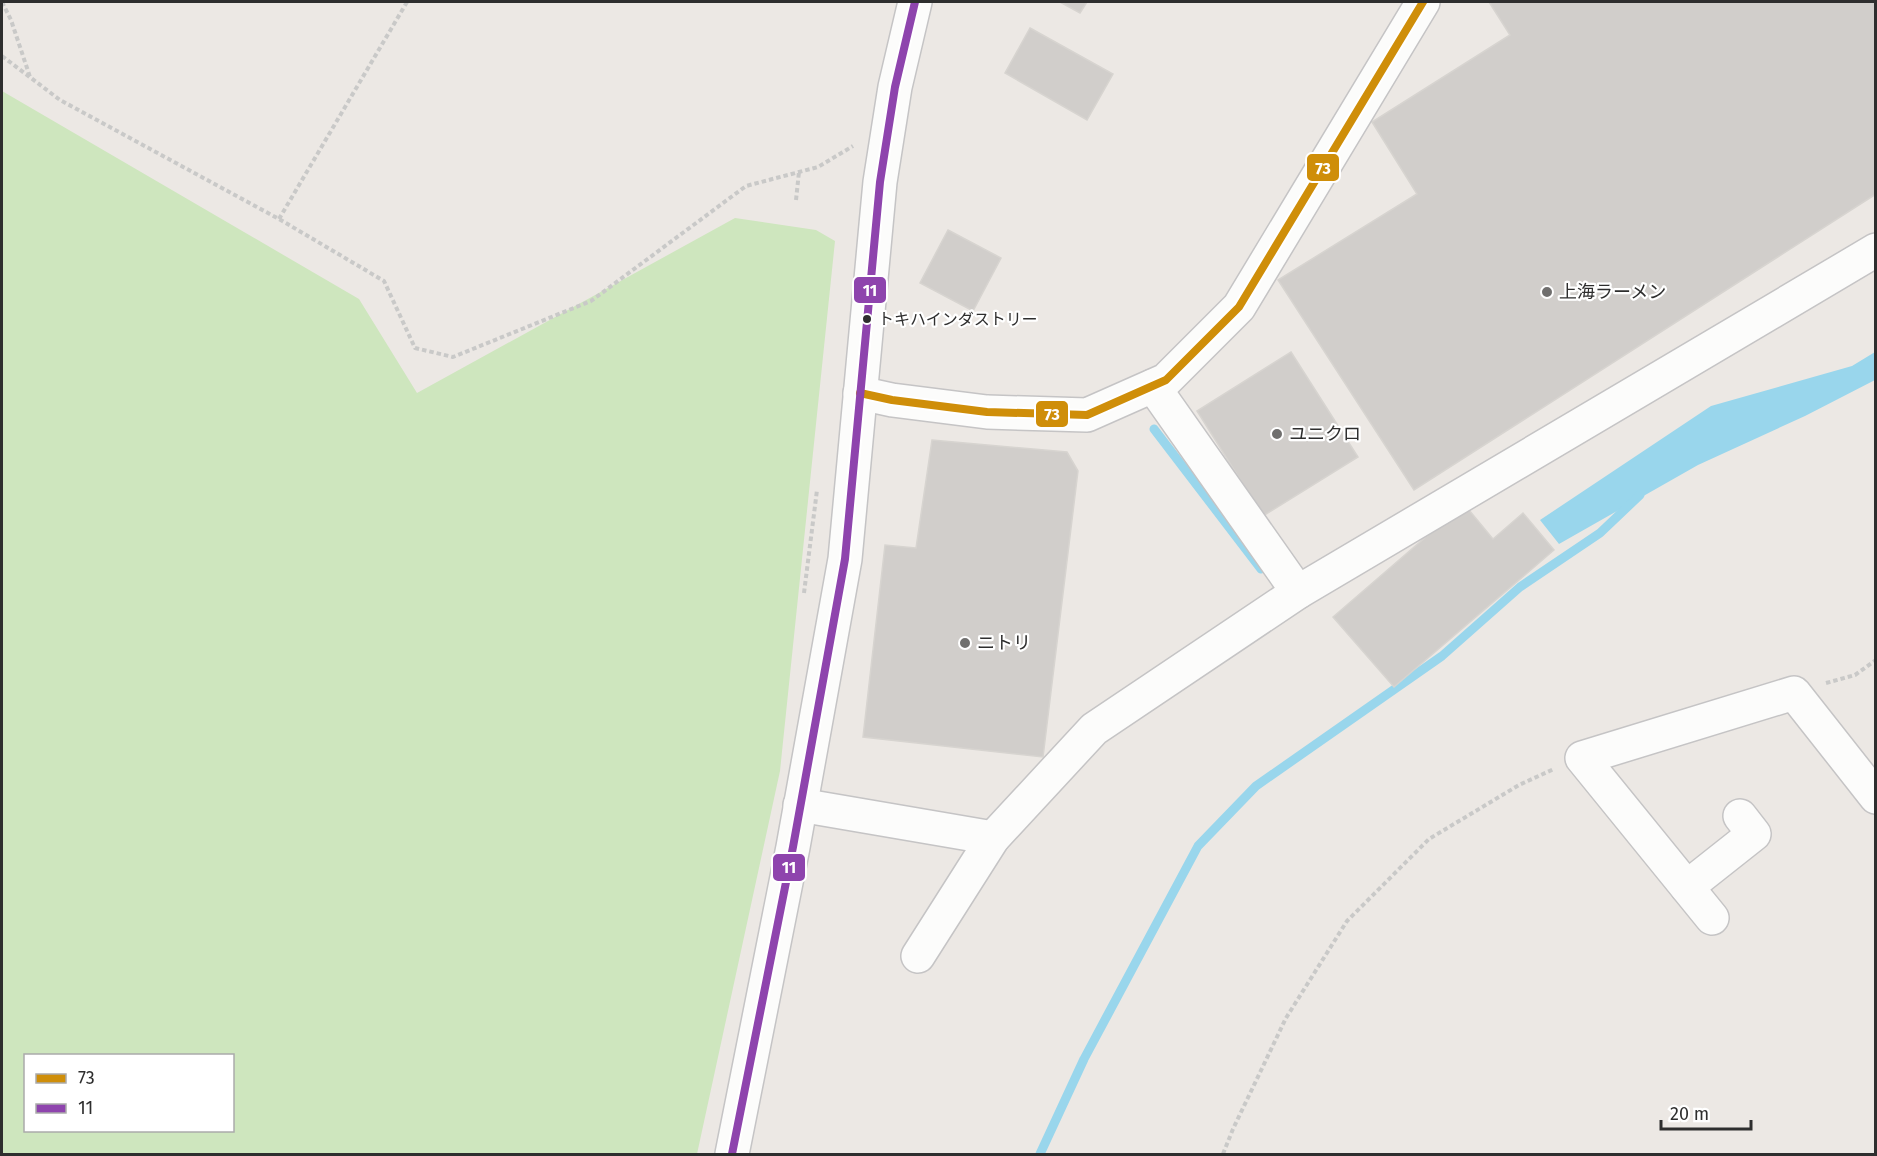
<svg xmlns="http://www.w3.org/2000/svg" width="1877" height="1156" font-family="'Fira Sans','Noto Sans JP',sans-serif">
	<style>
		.green { fill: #cee6be; fill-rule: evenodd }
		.water { fill: #99d6ec }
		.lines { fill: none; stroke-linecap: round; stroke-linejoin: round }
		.stream { stroke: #99d6ec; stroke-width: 9 }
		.building { fill: #d1cecb; stroke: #d7d4d0; stroke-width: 1.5 }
		.street-casing { stroke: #c5c4c5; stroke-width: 36 }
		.secondary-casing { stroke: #c5c4c5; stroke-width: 36 }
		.path { stroke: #c9c9c8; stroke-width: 4; stroke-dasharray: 4.5 3; stroke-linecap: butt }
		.street { stroke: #fcfcfb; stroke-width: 33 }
		.secondary { stroke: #fcfcfb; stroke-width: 33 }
		.bus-1-casing { stroke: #fff; stroke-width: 12 }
		.bus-2-casing { stroke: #fff; stroke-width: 12 }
		.bus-1 { stroke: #cf8e09; stroke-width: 8 }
		.bus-2 { stroke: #8e44ad; stroke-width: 8 }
		.poi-dot { fill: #706f6e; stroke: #fff; stroke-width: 2 }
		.bus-dot { fill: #2e2e2e; stroke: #fff; stroke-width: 2 }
		.labels { text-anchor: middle; stroke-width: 4.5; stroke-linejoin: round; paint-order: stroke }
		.bus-label { font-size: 16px; fill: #2e2e2e; stroke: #fff; text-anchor: start }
		.poi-label { font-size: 18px; fill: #2e2e2e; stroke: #fff; text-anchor: start }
		.line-badge { stroke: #fff; stroke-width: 2 }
		.badge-label { font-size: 16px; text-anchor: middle; font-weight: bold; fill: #fff }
	</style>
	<rect width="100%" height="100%" fill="#ece8e4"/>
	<path class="green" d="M 2,91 L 359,299 L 417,393 L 735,218 L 816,230 L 835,241 L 780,771 L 697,1154 L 2,1154 ZM 26,1056 L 232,1056 L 232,1130 L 26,1130 Z"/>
	<path class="water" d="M 1875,352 L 1875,380 L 1805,416 L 1698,465 L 1559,544 L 1540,520 L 1711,406 L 1852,366 Z"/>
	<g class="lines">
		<g class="stream">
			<path d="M 1154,429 L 1261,569"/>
			<path d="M 1040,1154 L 1084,1059 L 1198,846 L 1256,786 L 1442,656 L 1520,587 L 1600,533 L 1640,495"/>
		</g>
	</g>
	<g class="building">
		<path d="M 1060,2 L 1087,2 L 1080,13 Z"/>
		<path d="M 1489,2 L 1876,2 L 1876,194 L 1414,490 L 1278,280 L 1417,194 L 1372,122 L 1510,35 Z"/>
		<path d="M 1030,28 L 1113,74 L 1087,120 L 1005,73 Z"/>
		<path d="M 948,230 L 1001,258 L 973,311 L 920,283 Z"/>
		<path d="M 1291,352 L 1358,457 L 1263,516 L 1197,411 Z"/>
		<path d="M 932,440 L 1067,452 L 1078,471 L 1043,757 L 863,737 L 885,545 L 916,548 Z"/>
		<path d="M 1464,504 L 1493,539 L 1523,513 L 1554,550 L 1394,687 L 1333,617 Z"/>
	</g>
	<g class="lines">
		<g class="street-casing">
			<g id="street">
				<path d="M 1153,386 L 1298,592"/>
				<path d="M 800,805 L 993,838"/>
				<path d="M 1687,887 L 1754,834 L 1740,816"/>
				<path d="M 1712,918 L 1582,758 L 1794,693 L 1876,797"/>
				<path d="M 918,956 L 993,838 L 1094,729 L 1298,592 L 1876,250"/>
			</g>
		</g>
		<g class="secondary-casing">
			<g id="secondary">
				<path d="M 860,393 L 892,400 L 987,412 L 1087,415 L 1166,380 L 1239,307 L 1423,2"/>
				<path d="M 732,1154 L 793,847 L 845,559 L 880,182 L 895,87 L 915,2"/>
			</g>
		</g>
		<g class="path">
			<path d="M 2,2 L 11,20 L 30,77"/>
			<path d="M 2,56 L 60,100 L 279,219 L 384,281 L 415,348 L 453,357 L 591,301 L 746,186 L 818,167 L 853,146"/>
			<path d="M 796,200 L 799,172"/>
			<path d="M 279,219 L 407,2"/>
			<path d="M 804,593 L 817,490"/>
			<path d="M 1826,683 L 1855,675 L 1876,660"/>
			<path d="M 1223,1154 L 1233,1129 L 1286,1018 L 1347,921 L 1429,839 L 1519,785 L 1554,769"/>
		</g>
		<use href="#street" class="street"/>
		<use href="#secondary" class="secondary"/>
		<g class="bus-1-casing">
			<path id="bus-1" d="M 860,393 L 892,400 L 987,412 L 1087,415 L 1166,380 L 1239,307 L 1423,2"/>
		</g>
		<g class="bus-2-casing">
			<path id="bus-2" d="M 732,1154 L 793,847 L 845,559 L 880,182 L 895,87 L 915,2"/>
		</g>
		<use href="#bus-1" class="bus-1"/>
		<use href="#bus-2" class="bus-2"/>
	</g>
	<g class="poi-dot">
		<circle cx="1547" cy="292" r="6"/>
		<circle cx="1277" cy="434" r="6"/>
		<circle cx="965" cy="643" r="6"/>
	</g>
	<circle class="bus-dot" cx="867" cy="319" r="5"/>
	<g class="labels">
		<g class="bus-label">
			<text x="878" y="325">トキハインダストリー</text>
		</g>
		<g class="poi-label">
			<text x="1559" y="298">上海ラーメン</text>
			<text x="1289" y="440">ユニクロ</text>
			<text x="977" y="649">ニトリ</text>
		</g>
	</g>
	<g class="line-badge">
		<rect x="1306" y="153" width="34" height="29" rx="6" fill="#cf8e09"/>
		<rect x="853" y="276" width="34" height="28" rx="6" fill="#8e44ad"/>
		<rect x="1035" y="400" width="34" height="28" rx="6" fill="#cf8e09"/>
		<rect x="772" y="853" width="34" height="29" rx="6" fill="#8e44ad"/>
	</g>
	<g class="badge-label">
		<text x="1323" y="174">73</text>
		<text x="870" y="296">11</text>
		<text x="1052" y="420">73</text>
		<text x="789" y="873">11</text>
	</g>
	<rect width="1877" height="1156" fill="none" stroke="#2e2e2e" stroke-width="6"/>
	<rect x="24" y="1054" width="210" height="78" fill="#ffffff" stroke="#ababab" stroke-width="1.5"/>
	<rect x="36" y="1074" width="30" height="9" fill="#cf8e09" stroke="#ababab" stroke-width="1.5"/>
	<text x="78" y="1084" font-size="18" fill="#2e2e2e">73</text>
	<rect x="36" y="1104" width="30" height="9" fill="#8e44ad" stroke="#ababab" stroke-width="1.5"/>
	<text x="78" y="1114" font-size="18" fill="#2e2e2e">11</text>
	<path d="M1661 1120v9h90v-9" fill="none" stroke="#2e2e2e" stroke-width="3"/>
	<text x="1670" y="1120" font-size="18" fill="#2e2e2e" stroke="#ffffff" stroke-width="4.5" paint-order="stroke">20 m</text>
</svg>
